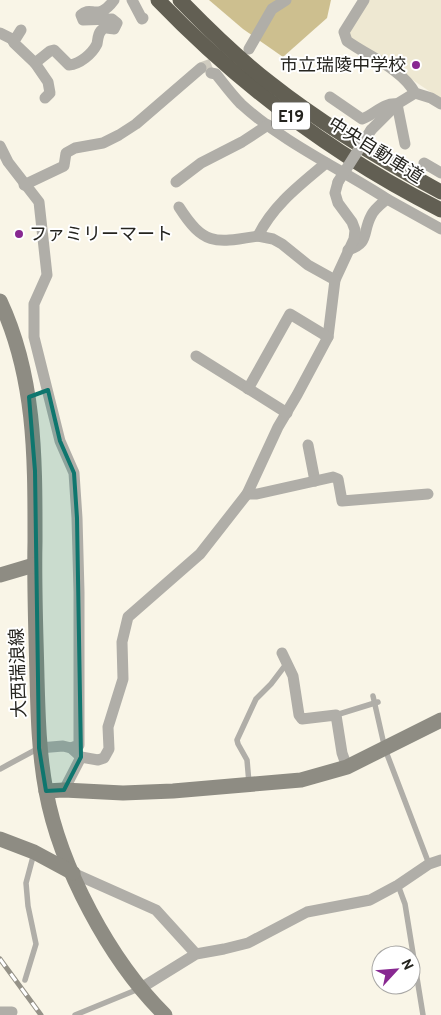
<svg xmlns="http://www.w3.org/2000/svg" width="441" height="1015" font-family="Overpass,'Noto Sans JP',sans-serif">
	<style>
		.built { fill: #eee8d2 }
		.forest { fill: #cdbf8f }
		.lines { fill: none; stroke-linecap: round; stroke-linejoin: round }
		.street-tunnel { stroke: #cfcbbf; stroke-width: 11; stroke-dasharray: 11 5.5; stroke-linecap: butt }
		.lane { stroke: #b0aea8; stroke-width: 5.5 }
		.street { stroke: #b0aea8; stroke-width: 11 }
		.secondary { stroke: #8e8c83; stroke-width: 15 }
		.highway { stroke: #625f53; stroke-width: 15 }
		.rail-casing { stroke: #959288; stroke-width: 5 }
		.rail { stroke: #fff; stroke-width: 3; stroke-dasharray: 9; stroke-linecap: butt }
		.street-bridge { stroke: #b0aea8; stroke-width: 11 }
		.marked { fill: #0f766e; fill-opacity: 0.2; stroke: #0f766e; stroke-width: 4; stroke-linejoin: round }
		.poi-dot { fill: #882891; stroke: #fff; stroke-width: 2 }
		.labels { text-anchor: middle; stroke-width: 4; stroke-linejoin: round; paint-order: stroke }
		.shield { fill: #fff; stroke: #666662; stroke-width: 1 }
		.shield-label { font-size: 16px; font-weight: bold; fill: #25241f }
		.poi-label { font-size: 18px; fill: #25241f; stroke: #fff; text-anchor: end }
		.street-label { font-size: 18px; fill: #25241f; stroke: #fff }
	</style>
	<rect width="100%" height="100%" fill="#f9f5e7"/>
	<path class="built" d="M 366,0 L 441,0 L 441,99 L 341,32 Z"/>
	<path class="forest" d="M 209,0 L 331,0 L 327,18 L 283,57 L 243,29 Z"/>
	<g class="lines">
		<path class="street-tunnel" d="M 201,68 L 227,58"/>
		<g class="lane">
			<path d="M 373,696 L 385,749 L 429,864"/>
			<path d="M 336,715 L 378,702"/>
			<path d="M 0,769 L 39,748"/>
			<path d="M 249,783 L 247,760 L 238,744 L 237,740 L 256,699 L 271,684 L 287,663"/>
			<path d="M 398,885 L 405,904 L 423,1015"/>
			<path d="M 25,980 L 36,944 L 28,906 L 26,883 L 34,853"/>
			<path d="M 75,1015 L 141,988"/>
		</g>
		<g class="street">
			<path d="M 132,0 L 142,19 L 143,18"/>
			<path d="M 364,0 L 344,32 L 347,41 C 369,57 401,68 415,93 L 431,98 L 441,104"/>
			<path d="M 0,33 L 12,39 L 16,38 L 21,30"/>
			<path d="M 12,39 L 14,43 L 35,63 L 48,82 L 50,93 L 45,98"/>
			<path d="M 249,49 L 272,9 L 286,0"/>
			<path d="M 35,63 L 50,51 L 54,50 L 69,65 C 80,64 92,54 97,44 C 98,39 98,32 103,29 C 106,27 111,29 114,29 L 117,23 L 112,19 L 83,20 L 81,15 C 91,5 98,22 114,0"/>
			<path d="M 211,73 L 216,74 C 224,84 232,95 241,104 C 284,143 339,168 387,199 C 381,204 374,209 371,216 C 362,233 370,243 348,250"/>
			<path d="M 330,97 L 362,119 C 374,115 384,102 397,104 L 405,144"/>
			<path d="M 371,130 L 397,104 L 415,93"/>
			<path d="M 0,146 L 8,162 L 39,202 L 47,275 L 34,304 L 34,337 L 60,441 L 74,473 L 77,518 L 79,592 L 79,745 L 71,748 L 81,757 L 98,760 L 104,758 L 109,749 L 108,727 L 123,679 L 122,642 L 128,617 L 200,554 L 247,494 L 278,427 L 297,395 L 328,337 L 335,280 L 354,239 L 355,230 L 352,222 L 338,203 L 335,193 L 338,182"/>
			<path d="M 326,163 C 300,185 273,205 258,236 L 273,239 L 282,244 L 308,265 L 335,280"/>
			<path d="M 424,163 L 441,173"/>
			<path d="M 176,182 L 201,163 L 242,142 L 268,125"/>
			<path d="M 24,185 L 64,166 L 66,153 L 75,148 L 103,143 L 119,135 L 136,124 L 201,68"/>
			<path d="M 387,199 L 441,229"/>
			<path d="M 179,207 C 204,246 215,243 258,236"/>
			<path d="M 196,356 L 287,413"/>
			<path d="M 248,389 L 290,314 L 328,337"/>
			<path d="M 308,445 L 315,481"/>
			<path d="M 247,494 L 257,494 L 333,477 L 338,479 L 342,501 L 428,494"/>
			<path d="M 282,653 L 293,676 L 299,715 L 302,719 L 336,715 L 342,753 L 347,767"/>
			<path d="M 39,748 L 63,746 L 71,748"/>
			<path d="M 64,790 L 81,757"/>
			<path d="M 73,873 L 156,910 L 196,954"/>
			<path d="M 141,988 L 196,954 L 224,949 L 248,943 L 307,912 L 370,900 L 398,885 L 429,864 L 441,860"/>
			<path d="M 0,1012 L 12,1012"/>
		</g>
		<g class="secondary">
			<path d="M 0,301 C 36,378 35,460 35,542 C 34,587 36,633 37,678 C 38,716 39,754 46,791 C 60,867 110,961 165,1015"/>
			<path d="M 0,575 L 34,565"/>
			<path d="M 46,791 L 64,790 L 123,793 L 173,791 L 301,780 L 347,767 L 441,720"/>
			<path d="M 0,839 L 34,852 L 73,873"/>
		</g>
		<g class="highway">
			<path d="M 158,0 C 240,85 336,157 441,210"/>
			<path d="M 180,0 C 208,29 238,58 270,83 C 323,125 382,160 441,192"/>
		</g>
		<g class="rail-casing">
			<path id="rail" d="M 0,959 L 41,1015"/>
		</g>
		<use href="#rail" class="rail"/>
		<path class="street-bridge" d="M 338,182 L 371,130"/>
	</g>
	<path class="marked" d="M 48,390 L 60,441 L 74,473 L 77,518 L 81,757 L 64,790 L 46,791 L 39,748 L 35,471 L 29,397 Z"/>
	<g class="poi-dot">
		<circle cx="416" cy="65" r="5"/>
		<circle cx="19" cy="234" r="5"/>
	</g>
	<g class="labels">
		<rect class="shield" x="272" y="102.5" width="38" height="27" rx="4"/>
		<g class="shield-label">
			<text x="291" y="122">E19</text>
		</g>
		<g class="poi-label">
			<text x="406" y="71">市立瑞陵中学校</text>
			<text x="29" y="240" text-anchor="start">ファミリーマート</text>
		</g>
		<g class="street-label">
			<text transform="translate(376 150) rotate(32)" y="6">中央自動車道</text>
			<text transform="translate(18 673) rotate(-92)" y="6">大西瑞浪線</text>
		</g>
	</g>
	<g transform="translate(396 970) rotate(64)"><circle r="24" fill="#ffffff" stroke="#a8a7a5"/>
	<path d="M0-4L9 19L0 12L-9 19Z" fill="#882891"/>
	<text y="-8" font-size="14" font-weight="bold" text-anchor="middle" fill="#25241f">N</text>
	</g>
</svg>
